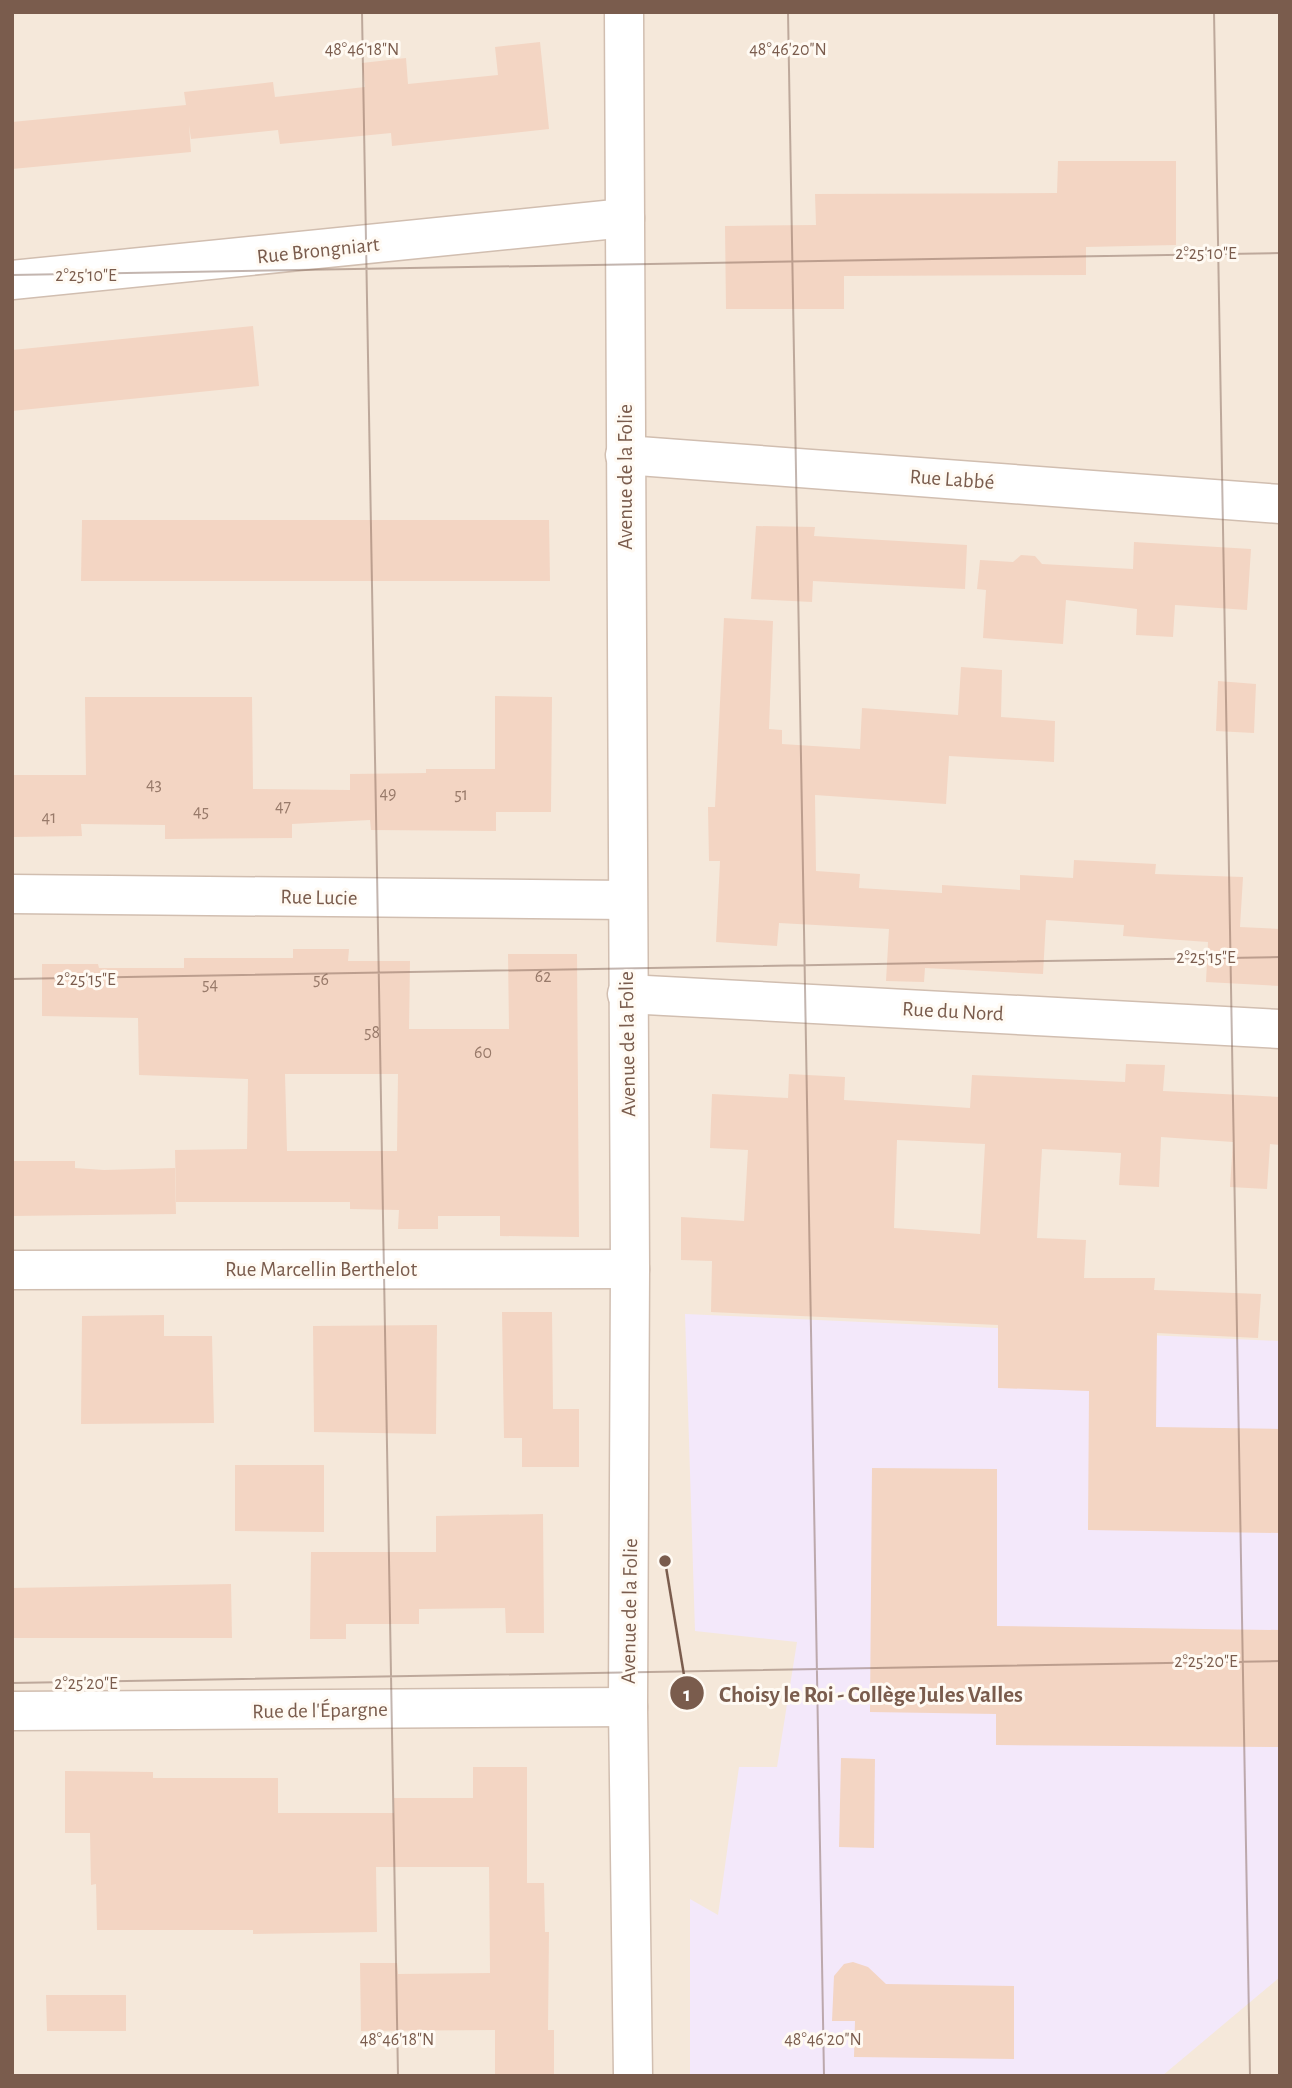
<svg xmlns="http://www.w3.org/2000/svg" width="1292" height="2088" font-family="'Alegreya Sans',sans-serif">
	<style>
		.residential { fill: #f5e8da }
		.education { fill: #f3e8fa }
		.building { fill: #f3d5c3; fill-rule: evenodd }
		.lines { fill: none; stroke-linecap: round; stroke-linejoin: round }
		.street-casing { stroke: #d1beb0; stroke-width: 41 }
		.street { stroke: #fff; stroke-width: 38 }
		.ticks { fill: none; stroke: #7a5c4d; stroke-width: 2; stroke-opacity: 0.45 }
		.labels { text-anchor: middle; stroke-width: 6; stroke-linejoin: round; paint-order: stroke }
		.number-label { font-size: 18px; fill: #987a6a }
		.street-label { font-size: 21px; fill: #7a5c4d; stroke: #fffaf3 }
		.ticks-label { font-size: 18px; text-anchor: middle; fill: #7a5c4d; stroke: #fffaf3; stroke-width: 6; stroke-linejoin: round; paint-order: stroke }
		.leader { fill: none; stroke: #7a5c4d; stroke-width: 2.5 }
		.callout-dot { fill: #7a5c4d; stroke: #fffaf3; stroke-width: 2.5 }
		.mark-label { font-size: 21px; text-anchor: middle; font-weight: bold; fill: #fff }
		.callout-label { font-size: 23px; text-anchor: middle; font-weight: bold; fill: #7a5c4d; stroke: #fffaf3; stroke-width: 6; stroke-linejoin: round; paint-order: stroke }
	</style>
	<rect width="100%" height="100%" fill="#fdf6ec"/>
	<rect class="residential" x="12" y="12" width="1268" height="2064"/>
	<path class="education" d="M 685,1314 L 1280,1341 L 1280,1977 L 1162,2076 L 690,2076 L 690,1899 L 718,1915 L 739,1767 L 777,1767 L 797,1642 L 695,1631 Z"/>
	<g class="building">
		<path d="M 540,42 L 549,129 L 392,146 L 391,133 L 280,144 L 278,130 L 191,139 L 189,125 L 191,152 L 12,169 L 12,122 L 186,105 L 184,92 L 273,82 L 275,97 L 365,87 L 362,63 L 406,58 L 408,84 L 498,75 L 495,47 Z"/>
		<path d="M 1058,161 L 1176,161 L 1176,245 L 1086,247 L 1086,275 L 844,276 L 844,309 L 726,309 L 725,226 L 816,225 L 815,194 L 1057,193 Z"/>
		<path d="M 253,326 L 259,386 L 12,411 L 12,350 Z"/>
		<path d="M 82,520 L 549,520 L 550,581 L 81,581 Z"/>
		<path d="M 756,526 L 815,527 L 814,536 L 967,545 L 965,589 L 813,581 L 812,602 L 751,599 Z"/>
		<path d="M 1134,542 L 1251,549 L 1247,610 L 1175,605 L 1173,637 L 1136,635 L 1137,609 L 1066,600 L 1063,644 L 983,638 L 986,590 L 977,589 L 980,560 L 1013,562 L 1021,555 L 1035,556 L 1042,564 L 1133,569 Z"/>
		<path d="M 724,618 L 773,621 L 769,729 L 782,730 L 782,744 L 860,749 L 862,708 L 958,715 L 961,667 L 1002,670 L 1001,717 L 1055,721 L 1054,762 L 949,756 L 946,804 L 815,795 L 816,871 L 860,874 L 859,888 L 942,893 L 942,885 L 1020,890 L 1020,875 L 1073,878 L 1074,860 L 1156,864 L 1155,874 L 1243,877 L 1240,927 L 1280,929 L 1280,986 L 1206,982 L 1208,942 L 1123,936 L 1124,925 L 1046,920 L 1043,974 L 925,968 L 924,982 L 886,981 L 889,929 L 779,923 L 777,946 L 716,942 L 720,861 L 709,861 L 708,807 L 715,807 Z"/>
		<path d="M 1218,681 L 1256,684 L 1254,733 L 1216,731 Z"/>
		<path d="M 495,696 L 552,697 L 551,812 L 496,812 L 496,831 L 371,830 L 370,820 L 292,824 L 292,838 L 165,839 L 165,825 L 81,824 L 82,836 L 12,837 L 12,775 L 86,775 L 85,697 L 252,697 L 253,789 L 350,790 L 350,774 L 426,773 L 426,769 L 495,769 Z"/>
		<path d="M 293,949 L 349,949 L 348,961 L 410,961 L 409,1029 L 509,1029 L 508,954 L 577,954 L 579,1237 L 500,1236 L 500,1216 L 438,1216 L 438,1229 L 398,1229 L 399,1210 L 350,1209 L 350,1202 L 176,1202 L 175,1150 L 247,1149 L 248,1079 L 139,1075 L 138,1018 L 42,1016 L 42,964 L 98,964 L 99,968 L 184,968 L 184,958 L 293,958 ZM 285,1074 L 398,1074 L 397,1151 L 287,1151 Z"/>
		<path d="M 1126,1064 L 1165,1065 L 1163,1091 L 1280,1097 L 1280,1145 L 1270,1144 L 1267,1189 L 1230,1187 L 1233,1142 L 1161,1137 L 1159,1187 L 1119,1185 L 1121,1153 L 1042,1149 L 1037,1238 L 1086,1240 L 1084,1278 L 1155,1278 L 1154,1290 L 1261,1294 L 1258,1338 L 1157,1333 L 1156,1427 L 1280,1429 L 1280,1533 L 1088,1530 L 1089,1391 L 998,1388 L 998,1325 L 711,1312 L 712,1261 L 681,1260 L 681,1217 L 744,1221 L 748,1150 L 710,1148 L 712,1094 L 788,1098 L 789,1074 L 845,1077 L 844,1100 L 970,1108 L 972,1075 L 1125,1082 ZM 897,1140 L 985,1144 L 980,1234 L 894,1228 Z"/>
		<path d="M 12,1161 L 75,1161 L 75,1168 L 104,1170 L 175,1168 L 176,1214 L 12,1216 Z"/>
		<path d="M 502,1312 L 552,1312 L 553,1409 L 579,1409 L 579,1467 L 522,1467 L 522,1438 L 504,1438 Z"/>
		<path d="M 164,1315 L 164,1336 L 212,1336 L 214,1423 L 81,1424 L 82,1316 Z"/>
		<path d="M 437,1325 L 436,1434 L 314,1432 L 313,1326 Z"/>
		<path d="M 235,1465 L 324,1465 L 324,1532 L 235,1531 Z"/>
		<path d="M 872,1468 L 997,1469 L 997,1626 L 1280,1630 L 1280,1747 L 996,1745 L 996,1714 L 870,1712 Z"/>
		<path d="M 543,1514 L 544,1633 L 506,1633 L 505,1608 L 419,1609 L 419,1624 L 346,1624 L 346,1639 L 310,1639 L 311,1552 L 436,1552 L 436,1516 Z"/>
		<path d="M 231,1584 L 232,1638 L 12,1638 L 12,1588 Z"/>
		<path d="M 841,1758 L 875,1759 L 874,1848 L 839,1847 Z"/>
		<path d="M 473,1767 L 527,1767 L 527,1883 L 544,1883 L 545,1932 L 549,1932 L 548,2030 L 554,2030 L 554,2076 L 495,2076 L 495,2030 L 361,2031 L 360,1963 L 397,1963 L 398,1974 L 490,1973 L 489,1867 L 376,1867 L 377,1932 L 253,1934 L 253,1930 L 97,1930 L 96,1884 L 91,1885 L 90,1833 L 65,1833 L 65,1771 L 153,1772 L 153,1778 L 278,1778 L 278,1813 L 394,1813 L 394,1798 L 473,1798 Z"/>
		<path d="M 853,1962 L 868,1967 L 886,1984 L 1014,1986 L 1014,2059 L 854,2057 L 855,2021 L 832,2021 L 834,1976 L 844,1964 Z"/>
		<path d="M 46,1995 L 126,1995 L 126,2031 L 47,2031 Z"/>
	</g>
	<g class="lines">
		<g class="street-casing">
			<g id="street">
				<path d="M 624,12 L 630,1269 L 628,1707 L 633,2076"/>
				<path d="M 12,280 L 625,218"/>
				<path d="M 625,455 L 1280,504"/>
				<path d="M 12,894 L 626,900"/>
				<path d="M 627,994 L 1280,1029"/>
				<path d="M 12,1270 L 630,1269"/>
				<path d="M 12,1711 L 628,1707"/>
			</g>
		</g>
		<use href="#street" class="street"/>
	</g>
	<path class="ticks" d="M 362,12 L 398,2076M 788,12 L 824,2076M 1214,12 L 1250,2076M 12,275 L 1280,253M 12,979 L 1280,957M 12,1683 L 1280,1661"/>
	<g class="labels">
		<g class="number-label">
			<text x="154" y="790">43</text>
			<text x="388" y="799">49</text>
			<text x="461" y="800">51</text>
			<text x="283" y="812">47</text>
			<text x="201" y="817">45</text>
			<text x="49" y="823">41</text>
			<text x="543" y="982">62</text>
			<text x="321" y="985">56</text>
			<text x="210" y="990">54</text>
			<text x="372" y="1038">58</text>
			<text x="483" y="1058">60</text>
		</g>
		<g class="street-label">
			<text transform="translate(318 250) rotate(-6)" y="7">Rue Brongniart</text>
			<text transform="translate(625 477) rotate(-90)" y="7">Avenue de la Folie</text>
			<text transform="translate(952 479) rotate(4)" y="7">Rue Labbé</text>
			<text transform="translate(319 897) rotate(1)" y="7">Rue Lucie</text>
			<text transform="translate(953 1011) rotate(3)" y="7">Rue du Nord</text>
			<text transform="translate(627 1044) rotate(-91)" y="7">Avenue de la Folie</text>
			<text x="321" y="1276">Rue Marcellin Berthelot</text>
			<text transform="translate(629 1611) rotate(-89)" y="7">Avenue de la Folie</text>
			<text transform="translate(320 1710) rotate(-1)" y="7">Rue de l'Épargne</text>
		</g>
	</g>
	<g class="ticks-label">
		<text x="362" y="55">48°46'18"N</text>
		<text x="788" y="55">48°46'20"N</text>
		<text x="1206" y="259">2°25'10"E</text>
		<text x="86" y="281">2°25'10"E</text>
		<text x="1206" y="963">2°25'15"E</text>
		<text x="86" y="985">2°25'15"E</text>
		<text x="1206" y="1667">2°25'20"E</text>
		<text x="86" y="1689">2°25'20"E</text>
		<text x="397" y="2045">48°46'18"N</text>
		<text x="823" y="2045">48°46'20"N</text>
	</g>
	<path class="leader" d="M665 1561L687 1693"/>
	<g class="callout-dot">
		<circle cx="665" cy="1561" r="7"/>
		<circle cx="687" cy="1693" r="18"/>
	</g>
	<g class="mark-label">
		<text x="687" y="1701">1</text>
	</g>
	<g class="callout-label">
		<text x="871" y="1702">Choisy le Roi - Collège Jules Valles</text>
	</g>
	<rect width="1292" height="2088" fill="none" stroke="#7a5c4d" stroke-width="28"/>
</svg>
